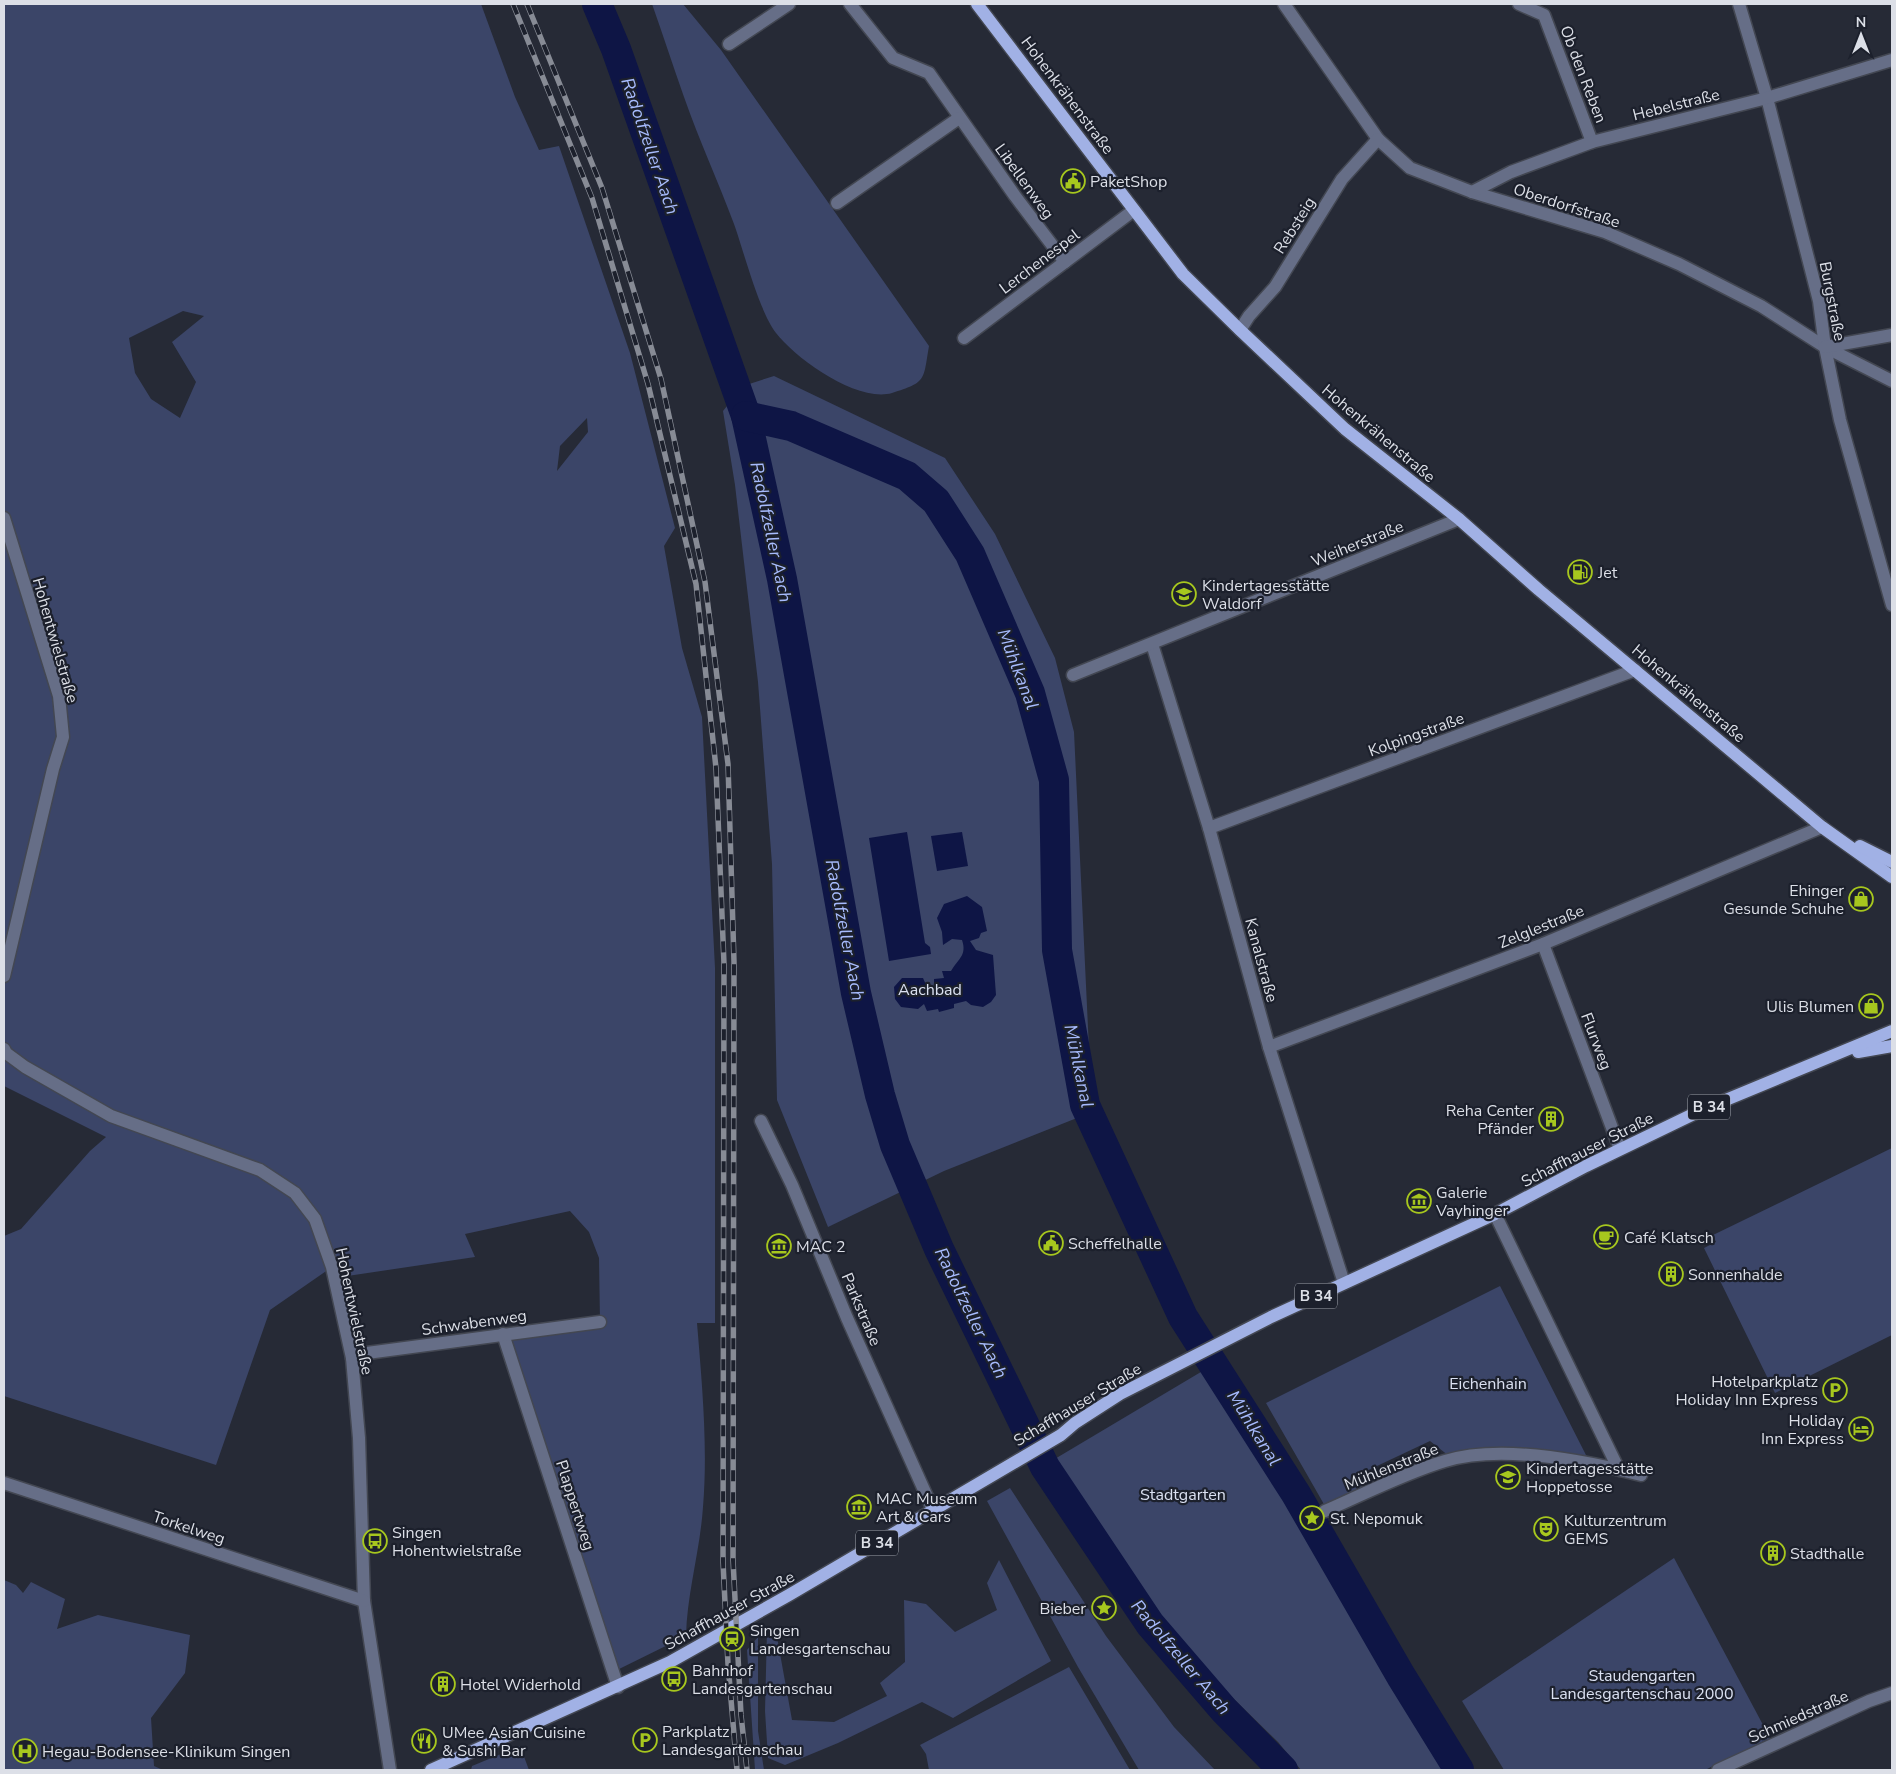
<svg xmlns="http://www.w3.org/2000/svg" width="1896" height="1774" font-family="'Nunito Sans',sans-serif">
	<style>
		.green { fill: #3b4568; fill-rule: evenodd }
		.water { fill: #0e1545 }
		.lines { fill: none; stroke-linecap: round; stroke-linejoin: round }
		.river { stroke: #0e1545; stroke-width: 30 }
		.minor-casing { stroke: #434752; stroke-width: 15 }
		.major-casing { stroke: #434752; stroke-width: 15 }
		.minor { stroke: #666e87; stroke-width: 12 }
		.major { stroke: #a1b1e5; stroke-width: 12 }
		.rail-casing { stroke: #878b95; stroke-width: 5.5 }
		.rail { stroke: #1c202c; stroke-width: 4; stroke-dasharray: 11; stroke-linecap: butt }
		.labels { text-anchor: middle; stroke-width: 4.5; stroke-linejoin: round; paint-order: stroke }
		.shield { fill: #1c202c; stroke: #a2a6af; stroke-width: 1 }
		.shield-label { font-size: 15px; font-weight: bold; fill: #dcdfe7 }
		.street-label { font-size: 16px; fill: #dcdfe7; stroke: #1c202c }
		.poi-label { font-size: 16px; fill: #dcdfe7; stroke: #1c202c; text-anchor: start }
		.park-label { font-size: 16px; fill: #dbe1f2; stroke: #1c202c }
		.water-label { font-size: 18px; font-style: italic; fill: #a7bbfd; stroke: #1c202c }
	</style>
	<rect width="100%" height="100%" fill="#262a36"/>
	<g class="green">
		<path d="M 4,4 L 481,4 L 515,97 L 539,150 L 559,146 L 630,353 L 675,528 L 664,546 L 682,648 L 702,717 L 715,968 L 715,1323 L 697,1323 C 702,1384 708,1446 703,1507 C 700,1551 687,1593 686,1636 L 613,1672 L 503,1334 L 600,1322 L 599,1258 L 589,1232 L 570,1211 L 465,1234 L 475,1257 L 334,1278 L 332,1267 L 270,1310 L 216,1465 L 4,1396 L 4,1236 L 21,1229 L 90,1151 L 106,1137 L 4,1086 ZM 183,311 L 204,316 L 172,342 L 196,382 L 180,418 L 151,399 L 135,373 L 129,338 ZM 587,418 L 588,432 L 557,471 L 560,446 Z"/>
		<path d="M 652,4 L 683,4 L 721,50 L 929,346 C 923,381 927,382 892,393 C 858,403 796,359 776,333 C 759,311 744,252 734,224 C 718,181 699,140 684,97 C 673,66 663,35 652,4 Z"/>
		<path d="M 774,376 L 945,458 L 995,534 L 1055,658 L 1074,732 L 1092,1112 L 944,1171 L 828,1227 L 777,1100 L 772,864 L 758,682 L 735,485 L 723,411 L 743,386 Z"/>
		<path d="M 1892,1148 L 1892,1335 L 1775,1393 L 1704,1248 L 1716,1242 L 1713,1235 Z"/>
		<path d="M 1500,1286 L 1587,1457 L 1449,1456 L 1430,1441 L 1360,1474 L 1365,1488 L 1325,1506 L 1266,1403 Z"/>
		<path d="M 1216,1363 L 1399,1678 L 1457,1770 L 1301,1770 L 1278,1742 L 1154,1621 L 1048,1463 Z"/>
		<path d="M 1010,1488 L 1106,1636 L 1174,1727 L 1215,1770 L 1139,1770 L 1078,1667 L 987,1501 Z"/>
		<path d="M 1674,1558 L 1770,1738 L 1705,1770 L 1504,1770 L 1462,1701 Z"/>
		<path d="M 999,1560 L 1051,1661 L 953,1718 L 922,1702 L 838,1743 L 785,1765 L 768,1758 L 765,1711 L 767,1630 L 777,1637 L 792,1720 L 834,1722 L 887,1696 L 880,1683 L 905,1662 L 904,1600 L 926,1604 L 955,1632 L 997,1610 L 987,1583 Z"/>
		<path d="M 4,1580 L 16,1585 L 23,1593 L 31,1582 L 65,1599 L 57,1629 L 98,1615 L 190,1635 L 185,1673 L 151,1718 L 154,1766 L 163,1770 L 4,1770 Z"/>
		<path d="M 758,1637 L 758,1731 L 764,1770 L 755,1770 L 747,1650 Z"/>
		<path d="M 1069,1667 L 1130,1770 L 929,1770 L 926,1754 L 920,1745 Z"/>
		<path d="M 520,1746 L 529,1770 L 471,1770 L 472,1766 Z"/>
	</g>
	<g class="water">
		<path d="M 907,832 L 925,943 L 930,947 L 931,954 L 889,961 L 869,838 Z"/>
		<path d="M 962,832 L 968,866 L 937,871 L 931,836 Z"/>
		<path d="M 967,896 L 982,907 L 987,931 L 981,933 L 979,938 L 970,941 L 976,950 L 993,955 L 996,995 L 991,1002 L 983,1007 L 971,1005 L 966,1001 L 954,1004 L 954,1008 L 939,1012 L 938,1009 L 927,1011 L 924,1004 L 918,1009 L 901,1007 L 895,999 L 894,987 L 902,978 L 923,978 L 927,987 L 934,986 L 934,979 L 944,978 L 942,971 L 951,971 C 959,958 967,955 962,940 L 952,939 L 943,945 L 942,932 L 937,918 L 944,904 Z"/>
	</g>
	<g class="lines">
		<g class="river">
			<path d="M 597,4 L 616,49 L 746,416 L 782,579 L 856,993 L 880,1095 L 895,1145 L 939,1249 L 1045,1467 L 1150,1624 L 1224,1710 L 1283,1770"/>
			<path d="M 746,416 L 791,426 L 907,476 L 936,501 L 970,554 L 1030,693 L 1054,780 L 1057,950 L 1085,1105 L 1183,1317 L 1296,1494 L 1401,1676 L 1459,1770"/>
		</g>
		<g class="minor-casing">
			<g id="minor">
				<path d="M 850,4 L 893,58 L 929,73 L 1015,196 L 1065,262"/>
				<path d="M 1284,4 L 1378,139 L 1410,168 L 1472,192 L 1605,232 L 1679,264 L 1761,306 L 1825,347 L 1892,381"/>
				<path d="M 1519,4 L 1544,15 L 1592,142"/>
				<path d="M 1739,4 L 1767,98 L 1819,301 L 1825,347 L 1840,420 L 1892,605"/>
				<path d="M 729,44 L 789,4"/>
				<path d="M 1472,192 L 1511,172 L 1592,142 L 1767,98 L 1892,60"/>
				<path d="M 837,203 L 959,118"/>
				<path d="M 1240,330 L 1249,316 L 1275,287 L 1342,179 L 1378,139"/>
				<path d="M 964,338 L 1134,210"/>
				<path d="M 1825,347 L 1892,335"/>
				<path d="M 4,518 L 59,696 L 63,737 L 53,769 L 4,976"/>
				<path d="M 1152,644 L 1209,828 L 1269,1047 L 1344,1283"/>
				<path d="M 1073,675 L 1459,519"/>
				<path d="M 1209,828 L 1635,670"/>
				<path d="M 1543,944 L 1620,1149"/>
				<path d="M 1269,1047 L 1543,944 L 1822,827"/>
				<path d="M 4,1049 L 6,1053 L 25,1067 L 111,1116 L 260,1170 L 295,1193 L 315,1219 L 332,1267 L 352,1358 L 359,1438 L 364,1601 L 390,1770"/>
				<path d="M 761,1121 L 792,1185 L 847,1318 L 933,1510"/>
				<path d="M 1495,1214 L 1619,1470"/>
				<path d="M 503,1334 L 618,1687"/>
				<path d="M 352,1358 L 367,1353 L 600,1322"/>
				<path d="M 4,1483 L 364,1601"/>
				<path d="M 1325,1511 C 1364,1494 1405,1473 1445,1461 C 1500,1444 1586,1461 1641,1475"/>
				<path d="M 1718,1770 L 1869,1701 L 1892,1693"/>
			</g>
		</g>
		<g class="major-casing">
			<g id="major">
				<path d="M 977,4 L 1183,274 L 1240,330 L 1345,429 L 1459,519 L 1539,590 L 1822,827 L 1892,877"/>
				<path d="M 1860,846 L 1892,862"/>
				<path d="M 1858,1052 L 1892,1046"/>
				<path d="M 431,1770 L 670,1662 L 789,1595 L 1061,1435 L 1075,1423 L 1120,1394 L 1271,1317 L 1495,1214 L 1586,1166 L 1704,1109 L 1892,1031"/>
			</g>
		</g>
		<use href="#minor" class="minor"/>
		<use href="#major" class="major"/>
		<g class="rail-casing">
			<g id="rail">
				<path d="M 513,4 L 592,198 L 648,384 L 696,584 L 716,768 L 724,964 L 723,1562 L 728,1664 L 737,1770"/>
				<path d="M 527,4 L 602,188 L 661,379 L 705,582 L 728,764 L 734,962 L 733,1560 L 741,1715 L 747,1770"/>
			</g>
		</g>
		<use href="#rail" class="rail"/>
	</g>
	<defs>
		<g id="civic-ring" transform="scale(1.25)"><circle r="9.5" fill="#1c202c" stroke="#a7c71e" stroke-width="1.5"/><path d="M-.6-6.5H3V-4.5H.6V-3L4-1V1h2V6H-6V1h2V-1L-.6-3ZM-1.2 2.5V6h2.4V2.5Z" fill="#a7c71e"/></g>
		<g id="fuel-ring" transform="scale(1.25)"><circle r="9.5" fill="#1c202c" stroke="#a7c71e" stroke-width="1.5"/><path d="M-5.5-6h7V0h2V4h1.3V-2.5L3-4.5l.8-.8L6-3V5H2.5V1h-1V6h-7ZM-4.2-4.7v3.2H.2V-4.7Z" fill="#a7c71e"/></g>
		<g id="school-ring" transform="scale(1.25)"><circle r="9.5" fill="#1c202c" stroke="#a7c71e" stroke-width="1.5"/><path d="M0-5L7-2L0 1L-7-2ZM-4 1L0 2.5L4 1V4Q0 6-4 4Z" fill="#a7c71e"/></g>
		<g id="shop-ring" transform="scale(1.25)"><circle r="9.5" fill="#1c202c" stroke="#a7c71e" stroke-width="1.5"/><path d="M-5-2.5h2.3a2.7 3.5 0 0 1 5.4 0H5L5.5 6h-11ZM-1.5-2.5h3a1.5 2.3 0 0 0-3 0Z" fill="#a7c71e"/></g>
		<g id="building-ring" transform="scale(1.25)"><circle r="9.5" fill="#1c202c" stroke="#a7c71e" stroke-width="1.5"/><path d="M-4-6H4V6H1V3H-1V6H-4ZM-2.5-4.3h1.7v1.8h-1.7ZM.8-4.3h1.7v1.8H.8ZM-2.5-1h1.7V.8h-1.7ZM.8-1h1.7V.8H.8Z" fill="#a7c71e"/></g>
		<g id="museum-ring" transform="scale(1.25)"><circle r="9.5" fill="#1c202c" stroke="#a7c71e" stroke-width="1.5"/><path d="M0-6L6-3V-2H-6V-3ZM-5-1h2V3h-2ZM-1-1h2V3h-2ZM3-1h2V3H3ZM-6 4H6V6H-6Z" fill="#a7c71e"/></g>
		<g id="cafe-ring" transform="scale(1.25)"><circle r="9.5" fill="#1c202c" stroke="#a7c71e" stroke-width="1.5"/><path d="M-5.5-4.5H6V0H3Q3 3.5 0 3.5H-2.5Q-5.5 3.5-5.5 0ZM3-3.2v2h1.7v-2ZM-6 4.5H4V6H-6Z" fill="#a7c71e"/></g>
		<g id="parking-ring" transform="scale(1.25)"><circle r="9.5" fill="#1c202c" stroke="#a7c71e" stroke-width="1.5"/><path d="M-3.5-5.5H1a3.5 3.5 0 0 1 0 7H-1V5.5H-3.5ZM-1-3.4V-.6H.8a1.4 1.4 0 0 0 0-2.8Z" fill="#a7c71e"/></g>
		<g id="hotel-ring" transform="scale(1.25)"><circle r="9.5" fill="#1c202c" stroke="#a7c71e" stroke-width="1.5"/><path d="M-6-4.5h1.5V1H6V5H4.5V3h-9V5H-6ZM-4 0a1.8 1.8 0 1 1 3.6 0ZM.5 0V-2.5h3Q6-2.5 6 0Z" fill="#a7c71e"/></g>
		<g id="sight-ring" transform="scale(1.25)"><circle r="9.5" fill="#1c202c" stroke="#a7c71e" stroke-width="1.5"/><path d="M0-6L1.8-2.2L6-1.7L2.9 1.2L3.7 5.4L0 3.3L-3.7 5.4L-2.9 1.2L-6-1.7L-1.8-2.2Z" fill="#a7c71e"/></g>
		<g id="theatre-ring" transform="scale(1.25)"><circle r="9.5" fill="#1c202c" stroke="#a7c71e" stroke-width="1.5"/><path d="M-5-5.5Q0-4 5-5.5V0Q5 5 0 6Q-5 5-5 0ZM-3.3-2.5H-1v1.5H-3.3ZM1-2.5H3.3v1.5H1ZM-2.8 1Q0 5.5 2.8 1Z" fill="#a7c71e"/></g>
		<g id="bus-ring" transform="scale(1.25)"><circle r="9.5" fill="#1c202c" stroke="#a7c71e" stroke-width="1.5"/><path d="M-5-6H5V4H4V6H2V4H-2V6H-4V4H-5ZM-3.5-4V0h7V-4ZM-3.5 1.2v1.5H-2V1.2ZM2 1.2v1.5H3.5V1.2Z" fill="#a7c71e"/></g>
		<g id="station-ring" transform="scale(1.25)"><circle r="9.5" fill="#1c202c" stroke="#a7c71e" stroke-width="1.5"/><path d="M-3-6H3Q5-6 5-4V2Q5 4 3 4L4.5 6H3L1.5 4h-3L-3 6H-4.5L-3 4Q-5 4-5 2V-4Q-5-6-3-6ZM-3.5-4v3h7v-3ZM-3.5 1v1.5H-2V1ZM2 1v1.5H3.5V1Z" fill="#a7c71e"/></g>
		<g id="restaurant-ring" transform="scale(1.25)"><circle r="9.5" fill="#1c202c" stroke="#a7c71e" stroke-width="1.5"/><path d="M-5-6h1v4h1v-4h1v4h1v-4h1v5L-1.5 .5V6h-2V.5L-5-1ZM5-6V6H3V1.5H1.5Q1.5-4 5-6Z" fill="#a7c71e"/></g>
		<g id="hospital-ring" transform="scale(1.25)"><circle r="9.5" fill="#1c202c" stroke="#a7c71e" stroke-width="1.5"/><path d="M-5-5h3v3.5h4V-5h3V5h-3V1.5h-4V5h-3Z" fill="#a7c71e"/></g>
	</defs>
	<g fill-rule="evenodd">
		<use href="#civic-ring" x="1073" y="181"/>
		<use href="#fuel-ring" x="1580" y="572"/>
		<use href="#school-ring" x="1184" y="594"/>
		<use href="#shop-ring" x="1861" y="899"/>
		<use href="#shop-ring" x="1871" y="1006"/>
		<use href="#building-ring" x="1551" y="1119"/>
		<use href="#museum-ring" x="1419" y="1201"/>
		<use href="#cafe-ring" x="1606" y="1237"/>
		<use href="#civic-ring" x="1051" y="1243"/>
		<use href="#museum-ring" x="779" y="1246"/>
		<use href="#building-ring" x="1671" y="1274"/>
		<use href="#parking-ring" x="1835" y="1390"/>
		<use href="#hotel-ring" x="1861" y="1429"/>
		<use href="#school-ring" x="1508" y="1477"/>
		<use href="#museum-ring" x="859" y="1507"/>
		<use href="#sight-ring" x="1312" y="1518"/>
		<use href="#theatre-ring" x="1546" y="1529"/>
		<use href="#bus-ring" x="375" y="1541"/>
		<use href="#building-ring" x="1773" y="1553"/>
		<use href="#sight-ring" x="1104" y="1608"/>
		<use href="#station-ring" x="732" y="1639"/>
		<use href="#bus-ring" x="674" y="1679"/>
		<use href="#building-ring" x="443" y="1684"/>
		<use href="#parking-ring" x="645" y="1740"/>
		<use href="#restaurant-ring" x="424" y="1741"/>
		<use href="#hospital-ring" x="25" y="1751"/>
	</g>
	<g class="labels">
		<g class="shield">
			<rect x="1688" y="1094.5" width="42" height="25" rx="4"/>
			<rect x="1295" y="1283.5" width="42" height="25" rx="4"/>
			<rect x="856" y="1530.5" width="42" height="25" rx="4"/>
		</g>
		<g class="shield-label">
			<text x="1709" y="1112">B 34</text>
			<text x="1316" y="1301">B 34</text>
			<text x="877" y="1548">B 34</text>
		</g>
		<g class="street-label">
			<text transform="translate(1584 74) rotate(69)" y="6">Ob den Reben</text>
			<text transform="translate(1068 95) rotate(53)" y="6">Hohenkrähenstraße</text>
			<text transform="translate(1676 104) rotate(-14)" y="6">Hebelstraße</text>
			<text transform="translate(1025 181) rotate(54)" y="6">Libellenweg</text>
			<text transform="translate(1567 205) rotate(18)" y="6">Oberdorfstraße</text>
			<text transform="translate(1294 225) rotate(-58)" y="6">Rebsteig</text>
			<text transform="translate(1039 261) rotate(-37)" y="6">Lerchenespel</text>
			<text transform="translate(1833 301) rotate(79)" y="6">Burgstraße</text>
			<text transform="translate(1379 433) rotate(40)" y="6">Hohenkrähenstraße</text>
			<text transform="translate(1357 543) rotate(-22)" y="6">Weiherstraße</text>
			<text transform="translate(56 640) rotate(74)" y="6">Hohentwielstraße</text>
			<text transform="translate(1689 693) rotate(40)" y="6">Hohenkrähenstraße</text>
			<text transform="translate(1416 734) rotate(-20)" y="6">Kolpingstraße</text>
			<text transform="translate(1541 926) rotate(-22)" y="6">Zelglestraße</text>
			<text transform="translate(1262 960) rotate(75)" y="6">Kanalstraße</text>
			<text transform="translate(1597 1041) rotate(69)" y="6">Flurweg</text>
			<text transform="translate(1587 1149) rotate(-27)" y="6">Schaffhauser Straße</text>
			<text transform="translate(862 1309) rotate(67)" y="6">Parkstraße</text>
			<text transform="translate(355 1311) rotate(78)" y="6">Hohentwielstraße</text>
			<text transform="translate(474 1322) rotate(-8)" y="6">Schwabenweg</text>
			<text transform="translate(1077 1404) rotate(-31)" y="6">Schaffhauser Straße</text>
			<text transform="translate(1391 1466) rotate(-22)" y="6">Mühlenstraße</text>
			<text transform="translate(576 1505) rotate(72)" y="6">Plappertweg</text>
			<text transform="translate(189 1527) rotate(18)" y="6">Torkelweg</text>
			<text transform="translate(729 1610) rotate(-29)" y="6">Schaffhauser Straße</text>
			<text transform="translate(1798 1716) rotate(-24)" y="6">Schmiedstraße</text>
		</g>
		<g class="poi-label">
			<text x="1090" y="187">PaketShop</text>
			<text x="1598" y="578">Jet</text>
			<text x="1202" y="591">Kindertagesstätte<tspan x="1202" dy="18">Waldorf</tspan></text>
			<text x="1844" y="896" text-anchor="end">Ehinger<tspan x="1844" dy="18">Gesunde Schuhe</tspan></text>
			<text x="1854" y="1012" text-anchor="end">Ulis Blumen</text>
			<text x="1534" y="1116" text-anchor="end">Reha Center<tspan x="1534" dy="18">Pfänder</tspan></text>
			<text x="1436" y="1198">Galerie<tspan x="1436" dy="18">Vayhinger</tspan></text>
			<text x="1624" y="1243">Café Klatsch</text>
			<text x="1068" y="1249">Scheffelhalle</text>
			<text x="796" y="1252">MAC 2</text>
			<text x="1688" y="1280">Sonnenhalde</text>
			<text x="1818" y="1387" text-anchor="end">Hotelparkplatz<tspan x="1818" dy="18">Holiday Inn Express</tspan></text>
			<text x="1844" y="1426" text-anchor="end">Holiday<tspan x="1844" dy="18">Inn Express</tspan></text>
			<text x="1526" y="1474">Kindertagesstätte<tspan x="1526" dy="18">Hoppetosse</tspan></text>
			<text x="876" y="1504">MAC Museum<tspan x="876" dy="18">Art &amp; Cars</tspan></text>
			<text x="1330" y="1524">St. Nepomuk</text>
			<text x="1564" y="1526">Kulturzentrum<tspan x="1564" dy="18">GEMS</tspan></text>
			<text x="392" y="1538">Singen<tspan x="392" dy="18">Hohentwielstraße</tspan></text>
			<text x="1790" y="1559">Stadthalle</text>
			<text x="1086" y="1614" text-anchor="end">Bieber</text>
			<text x="750" y="1636">Singen<tspan x="750" dy="18">Landesgartenschau</tspan></text>
			<text x="692" y="1676">Bahnhof<tspan x="692" dy="18">Landesgartenschau</tspan></text>
			<text x="460" y="1690">Hotel Widerhold</text>
			<text x="662" y="1737">Parkplatz<tspan x="662" dy="18">Landesgartenschau</tspan></text>
			<text x="442" y="1738">UMee Asian Cuisine<tspan x="442" dy="18">&amp; Sushi Bar</tspan></text>
			<text x="42" y="1757">Hegau-Bodensee-Klinikum Singen</text>
		</g>
		<g class="park-label">
			<text x="930" y="995">Aachbad</text>
			<text x="1488" y="1389">Eichenhain</text>
			<text x="1183" y="1500">Stadtgarten</text>
			<text x="1642" y="1681">Staudengarten<tspan x="1642" dy="18">Landesgartenschau 2000</tspan></text>
		</g>
		<g class="water-label">
			<text transform="translate(650 146) rotate(71)" y="6">Radolfzeller Aach</text>
			<text transform="translate(771 532) rotate(78)" y="6">Radolfzeller Aach</text>
			<text transform="translate(1018 669) rotate(69)" y="6">Mühlkanal</text>
			<text transform="translate(845 930) rotate(79)" y="6">Radolfzeller Aach</text>
			<text transform="translate(1079 1066) rotate(78)" y="6">Mühlkanal</text>
			<text transform="translate(971 1313) rotate(64)" y="6">Radolfzeller Aach</text>
			<text transform="translate(1254 1428) rotate(58)" y="6">Mühlkanal</text>
			<text transform="translate(1181 1657) rotate(50)" y="6">Radolfzeller Aach</text>
		</g>
	</g>
	<rect width="1896" height="1774" fill="none" stroke="#dcdfe7" stroke-width="10"/>
	<g transform="translate(1861 35)" stroke="#1c202c" stroke-width="4" paint-order="stroke">
	<path d="M0-4L9 19L0 12L-9 19Z" fill="#dcdfe7"/>
	<text y="-8" font-size="14" font-weight="bold" text-anchor="middle" fill="#dcdfe7">N</text>
	</g>
</svg>
